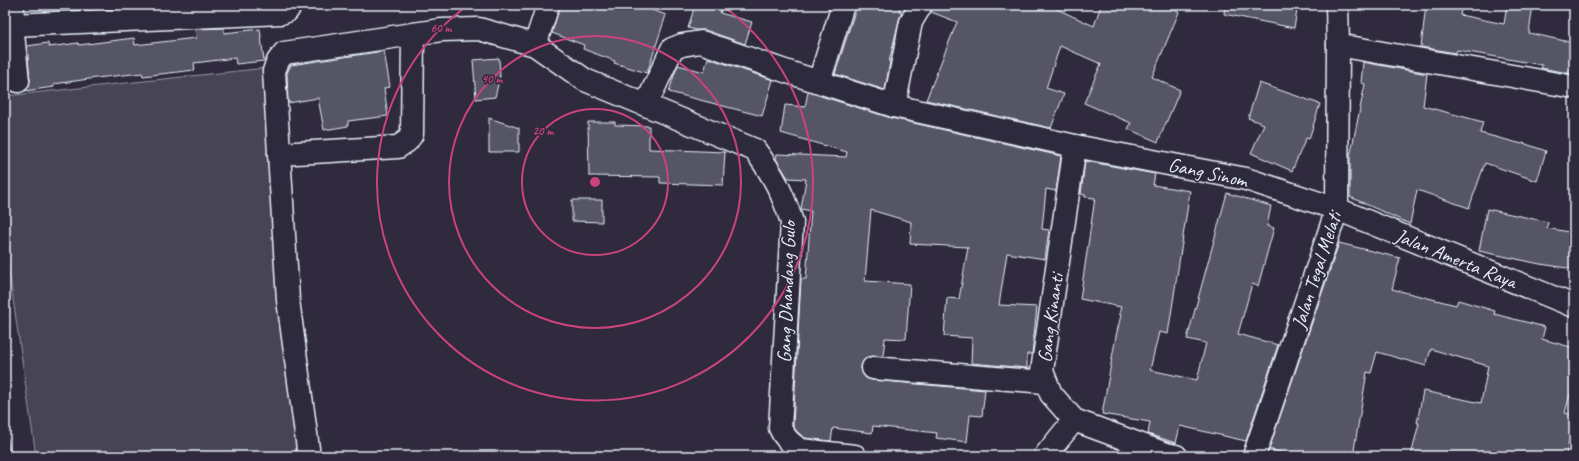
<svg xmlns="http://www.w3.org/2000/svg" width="1579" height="461" font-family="Caveat,sans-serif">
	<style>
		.green { fill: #464455; stroke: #979aa6 }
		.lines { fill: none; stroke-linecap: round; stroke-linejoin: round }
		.stream { stroke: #9c9fab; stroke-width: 7 }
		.building { fill: #575565; stroke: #e8f1f8 }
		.street-casing { stroke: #e8f1f8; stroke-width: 25 }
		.street { stroke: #2f2a3d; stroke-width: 22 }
		.ring { fill: none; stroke: #ca437a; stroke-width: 2 }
		.labels { text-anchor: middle; stroke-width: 3; stroke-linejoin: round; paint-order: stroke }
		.street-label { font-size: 20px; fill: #e8f1f8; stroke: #2f2a3d }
		.centre { fill: #ca437a; stroke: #2f2a3d; stroke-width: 2 }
		.ring-label { font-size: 12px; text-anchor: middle; font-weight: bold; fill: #ca437a; stroke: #2f2a3d; stroke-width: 3; stroke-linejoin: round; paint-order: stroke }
	</style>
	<rect width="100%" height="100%" fill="#2f2a3d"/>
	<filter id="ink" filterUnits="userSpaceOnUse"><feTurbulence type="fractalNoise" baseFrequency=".025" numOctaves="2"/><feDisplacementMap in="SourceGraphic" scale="8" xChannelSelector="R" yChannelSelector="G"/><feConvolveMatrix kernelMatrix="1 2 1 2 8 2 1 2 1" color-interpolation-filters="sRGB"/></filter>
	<g filter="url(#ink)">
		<path class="green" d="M 266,68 L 278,247 L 298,456 L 36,456 L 5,244 L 5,96 Z"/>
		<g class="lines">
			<path class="stream" d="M 5,439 L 8,456"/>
		</g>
		<g class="building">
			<path d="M 560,5 L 654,5 L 652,10 L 666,15 L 647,73 L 614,63 L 615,61 L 583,49 L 584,45 L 552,33 Z"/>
			<path d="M 695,5 L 723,5 L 720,13 L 752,22 L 745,44 L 705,30 L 696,30 L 688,28 Z"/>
			<path d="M 857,5 L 901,5 L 899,11 L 902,12 L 899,20 L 889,62 L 890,62 L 885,90 L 835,74 Z"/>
			<path d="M 933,5 L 1048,5 L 1094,26 L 1101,5 L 1163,5 L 1179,12 L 1152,77 L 1180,90 L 1158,142 L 1128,129 L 1131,123 L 1084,103 L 1101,64 L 1060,46 L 1046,88 L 1064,94 L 1051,128 L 926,100 L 957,22 L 931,12 Z"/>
			<path d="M 1225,5 L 1298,5 L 1294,28 L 1224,14 Z"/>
			<path d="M 1426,5 L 1462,5 L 1460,15 L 1504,24 L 1507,5 L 1533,5 L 1529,33 L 1574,43 L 1574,74 L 1541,68 L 1542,65 L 1457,50 L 1456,53 L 1421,47 Z"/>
			<path d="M 224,28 L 224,33 L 260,29 L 264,61 L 236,64 L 235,58 L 194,63 L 195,70 L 143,76 L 142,73 L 96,78 L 54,84 L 54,87 L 25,91 L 29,86 L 30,80 L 27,46 L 48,43 L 49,47 L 78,43 L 79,45 L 134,38 L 135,45 L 196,38 L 195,29 Z"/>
			<path d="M 384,51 L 390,87 L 384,88 L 388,116 L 348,121 L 348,126 L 324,130 L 318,98 L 288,103 L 287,73 L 291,65 Z"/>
			<path d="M 499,58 L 500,76 L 495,97 L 476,99 L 473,60 Z"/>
			<path d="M 708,58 L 773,80 L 762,116 L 669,92 L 674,75 L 678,65 L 704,72 Z"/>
			<path d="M 1363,62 L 1427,74 L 1423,106 L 1483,122 L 1480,133 L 1522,144 L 1523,143 L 1546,151 L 1537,181 L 1485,163 L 1469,208 L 1417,190 L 1410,224 L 1350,197 L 1350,157 L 1365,84 L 1361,83 Z"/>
			<path d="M 1259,83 L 1320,104 L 1309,139 L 1306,138 L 1292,171 L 1251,153 L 1264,124 L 1248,118 Z"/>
			<path d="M 808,92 L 891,118 L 1061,156 L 1056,191 L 1046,189 L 1042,229 L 1049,230 L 1045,259 L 1007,253 L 999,305 L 1037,307 L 1032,354 L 1027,354 L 1027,368 L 971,363 L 972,338 L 944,336 L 947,298 L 959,299 L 968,247 L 910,244 L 911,222 L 871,210 L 865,281 L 910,284 L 906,339 L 885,338 L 883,356 L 867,357 L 863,361 L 861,367 L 862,373 L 866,378 L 872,380 L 985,390 L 982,416 L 970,415 L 967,442 L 936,438 L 937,433 L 873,426 L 872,433 L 833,428 L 831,441 L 805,438 L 797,432 L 793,426 L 801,279 L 806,279 L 811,211 L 801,209 L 806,179 L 788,178 L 776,159 L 777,154 L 846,157 L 847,152 L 781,133 L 785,105 L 805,107 Z"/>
			<path d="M 489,118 L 519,128 L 519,152 L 489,152 Z"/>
			<path d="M 588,122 L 615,122 L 615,125 L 649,126 L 649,149 L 725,152 L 723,185 L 660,183 L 660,177 L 589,176 Z"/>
			<path d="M 1085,161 L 1155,174 L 1153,185 L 1190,191 L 1168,334 L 1159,332 L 1150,370 L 1197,380 L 1206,343 L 1187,339 L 1227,193 L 1271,206 L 1267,226 L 1274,228 L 1258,286 L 1252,284 L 1238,334 L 1278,345 L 1246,441 L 1180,426 L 1176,443 L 1148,434 L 1150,422 L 1102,414 L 1116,336 L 1121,315 L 1119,314 L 1121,307 L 1080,299 L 1095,198 L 1085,197 L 1085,195 L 1081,194 Z"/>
			<path d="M 572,200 L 602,200 L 602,222 L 572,221 Z"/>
			<path d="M 1487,209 L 1548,222 L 1547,228 L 1574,233 L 1574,269 L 1540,264 L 1479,251 Z"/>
			<path d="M 1339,243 L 1400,258 L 1392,289 L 1456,305 L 1458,300 L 1495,311 L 1494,314 L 1545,327 L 1542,339 L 1574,348 L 1574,379 L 1565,413 L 1574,415 L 1574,419 L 1566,456 L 1411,456 L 1419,423 L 1417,423 L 1423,391 L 1481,403 L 1488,366 L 1431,349 L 1426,366 L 1377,352 L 1371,373 L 1367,372 L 1353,456 L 1293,456 L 1269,449 Z"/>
		</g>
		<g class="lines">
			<g class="street-casing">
				<g id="street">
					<path d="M 13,5 L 12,25 L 281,13 L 287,11 L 291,5"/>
					<path d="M 548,5 L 535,45 L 585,80 L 755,150 C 774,176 782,192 792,222 L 780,428 C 784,438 791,444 801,450 L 855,456"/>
					<path d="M 12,25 L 18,81"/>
					<path d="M 1338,45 L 1574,87"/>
					<path d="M 819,82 L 894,106 L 1075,146 L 1246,179 L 1337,209 L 1574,306"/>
					<path d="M 646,105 L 672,49 L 682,45 L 701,42 L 785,71 L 819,82 L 843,5"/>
					<path d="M 894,106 L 911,22 L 921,5"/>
					<path d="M 1075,146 L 1042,371 L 1051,394 L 1074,420 L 1166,454 L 1176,456"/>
					<path d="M 279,154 L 398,147 L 407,141 L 412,134 L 413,34"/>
					<path d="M 873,368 L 1045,382"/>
					<path d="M 309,456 L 288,300 L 274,71 L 278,61 L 284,53 L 413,34 L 442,30 L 479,29 L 535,45"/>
					<path d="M 1045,456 L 1074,420"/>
					<path d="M 1254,456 L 1337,209 L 1338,45 L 1337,5"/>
				</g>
			</g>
			<use href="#street" class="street"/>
		</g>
	</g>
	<g class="ring">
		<circle cx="595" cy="182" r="73"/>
		<circle cx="595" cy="182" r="146"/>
		<path d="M723 6A218 218 0 1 1 467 6"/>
	</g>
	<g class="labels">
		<g class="street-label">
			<text transform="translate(1208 172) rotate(12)" y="7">Gang Sinom</text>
			<text transform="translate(1456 258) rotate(22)" y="7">Jalan Amerta Raya</text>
			<text transform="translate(1316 270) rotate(-72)" y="7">Jalan Tegal Melati</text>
			<text transform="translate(786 292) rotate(-88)" y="7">Gang Dhandang Gulo</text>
			<text transform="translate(1050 318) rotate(-82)" y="7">Gang Kinanti</text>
		</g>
	</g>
	<circle cx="595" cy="182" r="6" class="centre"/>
	<g class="ring-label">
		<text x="441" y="32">60 m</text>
		<text x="492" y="83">40 m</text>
		<text x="543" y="135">20 m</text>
	</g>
	<rect width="1579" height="461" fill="none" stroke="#2f2a3d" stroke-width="20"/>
	<rect x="10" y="10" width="1559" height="441" fill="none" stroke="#e8f1f8" stroke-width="1.5" filter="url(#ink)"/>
</svg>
